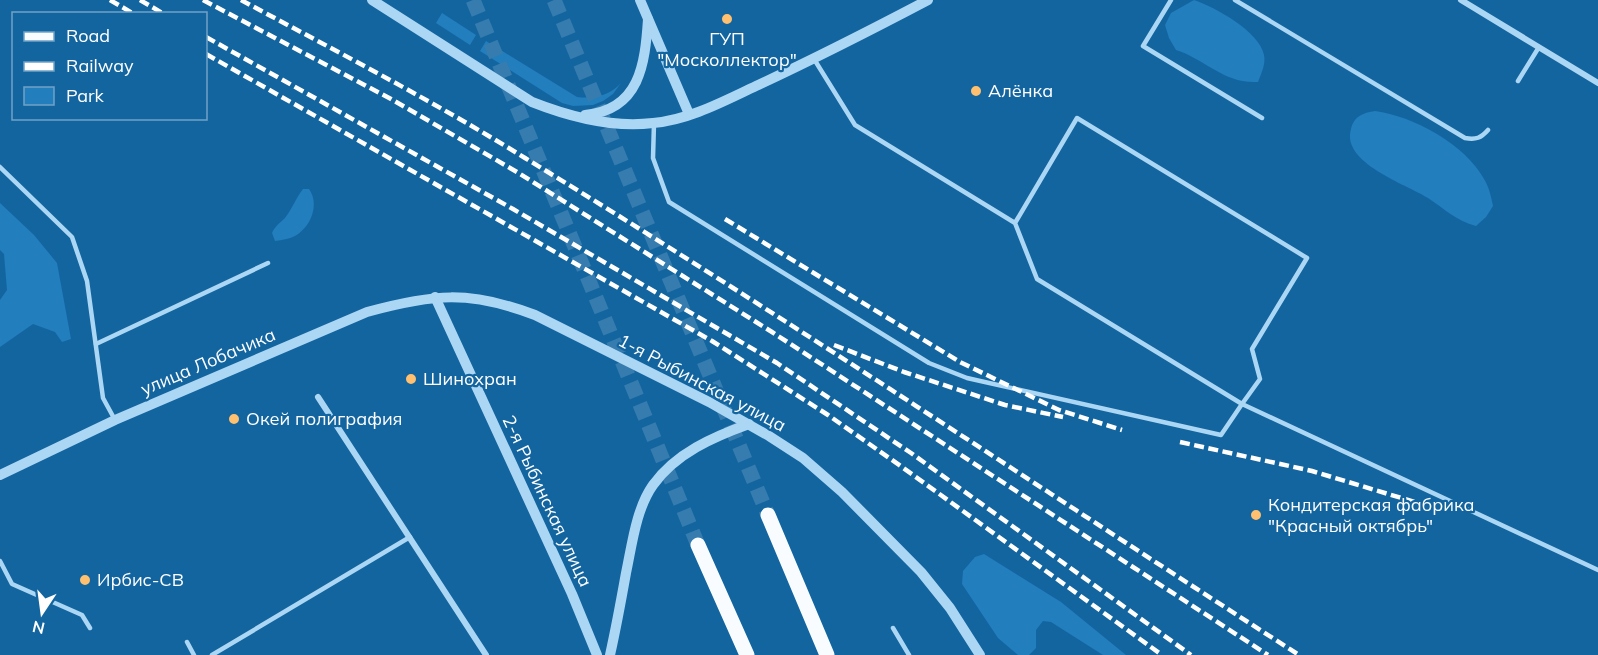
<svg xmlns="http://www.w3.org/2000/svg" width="1598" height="655" font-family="Mulish,sans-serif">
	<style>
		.green { fill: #227ebd }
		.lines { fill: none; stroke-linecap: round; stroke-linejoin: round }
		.primary-tunnel { stroke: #367cae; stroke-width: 15; stroke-dasharray: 15 8; stroke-linecap: butt }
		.service { stroke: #acd7f4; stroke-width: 4.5 }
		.minor { stroke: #acd7f4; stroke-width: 6 }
		.tertiary { stroke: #acd7f4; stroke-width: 10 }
		.primary { stroke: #f9fcff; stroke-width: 15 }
		.rail { stroke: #fff; stroke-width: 4.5; stroke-dasharray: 10 4.5; stroke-linecap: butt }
		.poi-dot { fill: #ffc16f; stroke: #1365a0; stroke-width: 2 }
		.labels { text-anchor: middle; stroke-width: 4.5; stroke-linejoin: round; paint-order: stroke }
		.poi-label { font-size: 18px; fill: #fff; stroke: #1365a0; text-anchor: start }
		.street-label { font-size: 18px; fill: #fff; stroke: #1365a0 }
	</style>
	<rect width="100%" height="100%" fill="#1365a0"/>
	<g class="green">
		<path d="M 1194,0 C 1215,7 1260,32 1264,55 C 1266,64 1261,74 1258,82 C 1224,84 1205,59 1176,50 L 1169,38 L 1165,25 L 1171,13 Z"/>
		<path d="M 442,13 L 476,35 L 470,45 L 436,23 Z"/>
		<path d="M 486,41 L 577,97 C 594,99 609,96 621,83 L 613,94 L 603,101 L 593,105 L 573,106 L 562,103 L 480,51 Z"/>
		<path d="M 1375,111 C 1413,116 1465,144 1484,179 C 1489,187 1491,196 1493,206 L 1486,217 L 1476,226 C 1456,221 1445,209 1428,198 C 1406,184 1341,163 1351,129 C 1354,116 1363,113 1375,111 Z"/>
		<path d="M 303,189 L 309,189 C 320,204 311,227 295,236 C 289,239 282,240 275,241 L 272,233 C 275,226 280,223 285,218 C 292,209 296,198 303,189 Z"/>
		<path d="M 0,203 L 34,235 L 57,263 L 71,339 L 62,342 L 55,332 L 33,324 L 0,347 L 0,300 L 7,290 L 4,254 L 0,250 Z"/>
		<path d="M 984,554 L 1061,602 L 1126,655 L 1103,655 L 1051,622 L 1043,621 L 1036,630 L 1036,648 L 1029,655 L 1018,655 L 998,638 L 962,584 L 963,571 L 975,557 Z"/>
	</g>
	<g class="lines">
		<g class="primary-tunnel">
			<path d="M 473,0 L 698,545"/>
			<path d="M 554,0 L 768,515"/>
		</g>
		<g class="service">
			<path d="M 1171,0 L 1143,46 L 1262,118"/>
			<path d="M 1235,0 L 1465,138 C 1476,140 1481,138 1488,130"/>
			<path d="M 814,59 L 855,125 L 1015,223 L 1037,279 L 1242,404 L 1260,379 L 1252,349 L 1307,258 L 1077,118 L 1015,223"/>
			<path d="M 1518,81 L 1539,47"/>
			<path d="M 654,123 L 653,158 L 669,202 L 929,363 L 967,378 L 1221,435 L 1242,404 L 1598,570"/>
			<path d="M 0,167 L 72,237 L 87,281 L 103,398 L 115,420"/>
			<path d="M 96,344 L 268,263"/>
			<path d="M 0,561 L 12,584 L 82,615 L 90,628"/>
			<path d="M 893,628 L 909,655"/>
			<path d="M 187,642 L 194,655"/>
			<path d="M 212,655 L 410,537"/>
		</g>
		<g class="minor">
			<path d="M 1461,0 L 1598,83"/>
			<path d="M 318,397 L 486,655"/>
		</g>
		<g class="tertiary">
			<path d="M 372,0 L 532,102 C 570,117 612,128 653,123 C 689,120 724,101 756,86 C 814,59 871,30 928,0"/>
			<path d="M 640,0 L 689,114"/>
			<path d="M 585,115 C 640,110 645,64 648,19"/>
			<path d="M 435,297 L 572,594 L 597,655"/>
			<path d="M 0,475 L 115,420 L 367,312 C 433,294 469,290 535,315 L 709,402 L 769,436 L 803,458 L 842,492 L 921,572 L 950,608 L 980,655"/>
			<path d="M 610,655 C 616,628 621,601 626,573 C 632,545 636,509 653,485 C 676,453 713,437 749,424"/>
		</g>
		<g class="primary">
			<path d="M 768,515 L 827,655"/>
			<path d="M 698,545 L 747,655"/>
		</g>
		<g class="rail">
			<path d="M 110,0 L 134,14"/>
			<path d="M 140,0 L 164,14"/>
			<path d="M 203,0 L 391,99 L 517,172 L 772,332 L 1268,655"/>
			<path d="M 241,0 C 336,51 433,101 525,158 C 787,318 1041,489 1299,655"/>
			<path d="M 206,37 L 513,209 L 777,363 L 911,453 L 1191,655"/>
			<path d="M 206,54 L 712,341 L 828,415 L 902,467 L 1162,655"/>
			<path d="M 725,219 L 960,362 L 1059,410 L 1122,430"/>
			<path d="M 834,345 L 904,372 L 1005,405 L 1063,417"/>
			<path d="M 1180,442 L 1312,471 L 1418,503"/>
		</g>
	</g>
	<g class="poi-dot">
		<circle cx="727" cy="19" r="6"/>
		<circle cx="976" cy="91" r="6"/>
		<circle cx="411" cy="379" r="6"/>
		<circle cx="234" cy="419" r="6"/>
		<circle cx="1256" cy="515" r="6"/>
		<circle cx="85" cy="580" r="6"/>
	</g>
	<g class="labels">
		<g class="poi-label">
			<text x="727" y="45" text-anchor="middle">ГУП<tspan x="727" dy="21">"Москоллектор"</tspan></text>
			<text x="988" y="97">Алёнка</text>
			<text x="423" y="385">Шинохран</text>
			<text x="246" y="425">Окей полиграфия</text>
			<text x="1268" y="511">Кондитерская фабрика<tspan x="1268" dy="21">"Красный октябрь"</tspan></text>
			<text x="97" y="586">Ирбис-СВ</text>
		</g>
		<g class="street-label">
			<text transform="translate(208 362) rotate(-23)" y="6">улица Лобачика</text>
			<text transform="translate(702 383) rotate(28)" y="6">1-я Рыбинская улица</text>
			<text transform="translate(547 501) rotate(65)" y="6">2-я Рыбинская улица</text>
		</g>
	</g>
	<rect x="12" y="12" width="195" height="108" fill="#1365a0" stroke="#71a3c6" stroke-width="1.5"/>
	<rect x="24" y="32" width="30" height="9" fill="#f9fcff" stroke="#71a3c6" stroke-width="1.5"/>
	<text x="66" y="42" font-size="18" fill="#ffffff">Road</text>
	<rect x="24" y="62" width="30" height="9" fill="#ffffff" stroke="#71a3c6" stroke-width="1.5"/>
	<text x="66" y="72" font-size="18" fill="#ffffff">Railway</text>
	<rect x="24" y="87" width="30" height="18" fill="#227ebd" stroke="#71a3c6" stroke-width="1.5"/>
	<text x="66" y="102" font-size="18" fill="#ffffff">Park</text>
	<g transform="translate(42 613) rotate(193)" stroke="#1365a0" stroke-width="4.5" paint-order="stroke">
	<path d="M0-4.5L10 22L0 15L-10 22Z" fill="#ffffff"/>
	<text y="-9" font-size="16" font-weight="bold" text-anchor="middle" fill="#ffffff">N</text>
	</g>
</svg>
